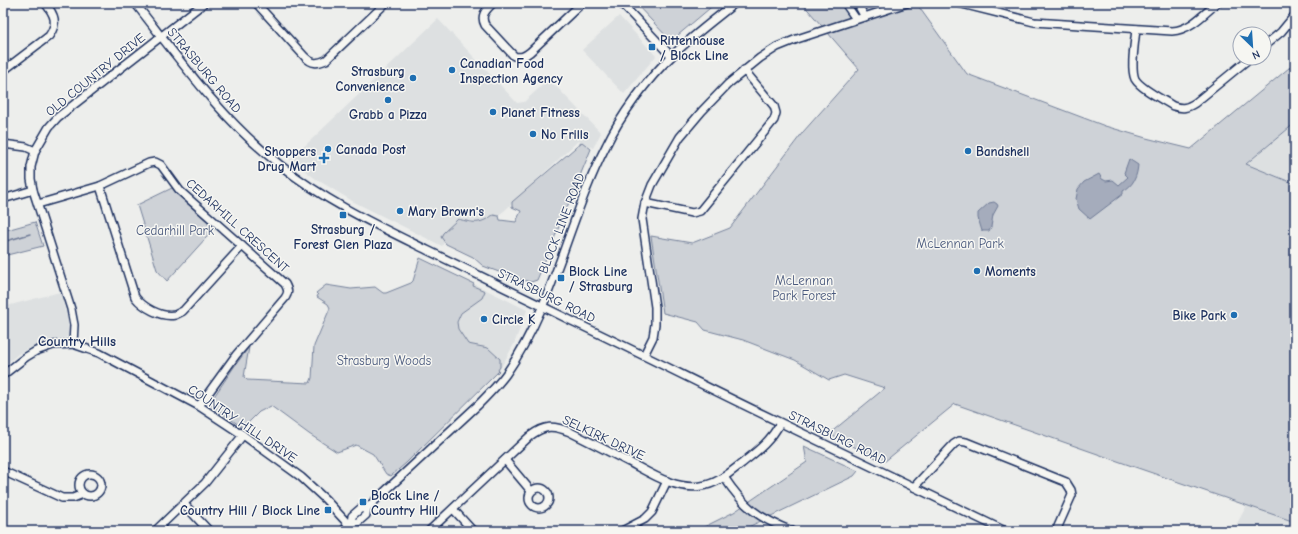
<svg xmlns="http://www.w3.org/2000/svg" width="1298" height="534" font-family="'Comic Neue',sans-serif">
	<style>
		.built { fill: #dde0e1 }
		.green { fill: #ced2d7; stroke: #74809a }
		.water { fill: #a5acbc; stroke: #6e7a96 }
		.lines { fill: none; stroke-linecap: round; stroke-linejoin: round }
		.stream { stroke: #6e7a96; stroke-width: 1.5 }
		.minor-casing { stroke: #1b2f5e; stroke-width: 10 }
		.minor { stroke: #f6f6f2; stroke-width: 7 }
		.poi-dot { fill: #1f6fb2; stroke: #f6f6f2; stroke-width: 1.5 }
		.labels { text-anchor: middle; stroke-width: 3; stroke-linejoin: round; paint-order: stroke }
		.poi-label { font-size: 13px; font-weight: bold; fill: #1b2f5e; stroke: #f6f6f2; text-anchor: start }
		.street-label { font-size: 13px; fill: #1b2f5e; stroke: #f6f6f2 }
		.park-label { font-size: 13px; fill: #48587c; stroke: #f6f6f2 }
		.neighbourhood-label { font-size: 14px; font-weight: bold; fill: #1b2f5e; stroke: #f6f6f2 }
	</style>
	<rect width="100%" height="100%" fill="#edeeec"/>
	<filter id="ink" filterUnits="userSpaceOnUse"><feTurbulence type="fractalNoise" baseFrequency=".025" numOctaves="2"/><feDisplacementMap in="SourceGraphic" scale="8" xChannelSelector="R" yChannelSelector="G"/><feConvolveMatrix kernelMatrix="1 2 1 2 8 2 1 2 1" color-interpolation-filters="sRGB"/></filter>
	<g filter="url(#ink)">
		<g class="built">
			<path d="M 619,16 L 656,56 L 624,94 L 582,50 Z"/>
			<path d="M 438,19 L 517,103 L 524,102 L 549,79 L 601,133 L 593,148 L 578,141 L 504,211 L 479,229 L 457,221 L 442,246 L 354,202 L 316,179 L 290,160 Z"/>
			<path d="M 1295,123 L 1295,184 L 1246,164 Z"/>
			<path d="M 474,284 L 527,310 L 514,344 L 499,371 L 449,342 Z"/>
			<path d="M 60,292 L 68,320 L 68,336 L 65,339 L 46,342 L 27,349 L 18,354 L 3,367 L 3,307 Z"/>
			<path d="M 1247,505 L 1295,522 L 1295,531 L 1233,531 Z"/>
		</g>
		<g class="green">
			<path d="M 635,3 L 716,3 L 671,41 Z"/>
			<path d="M 802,3 L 916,3 L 967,74 L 1105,126 L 1146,138 L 1191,149 L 1295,63 L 1295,123 L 1246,164 L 1295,184 L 1295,522 L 1129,465 L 955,404 L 884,462 L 829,434 L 885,388 L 844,375 L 829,380 L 795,360 L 743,340 L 705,330 L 698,322 L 663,313 L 651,236 L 692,243 L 730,228 L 803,132 L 859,69 Z"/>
			<path d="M 582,142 L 591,149 L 537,280 L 531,282 L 515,278 L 483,266 L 473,257 L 446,244 L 441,237 L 443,233 L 458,219 C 474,223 479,225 493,215 L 499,216 L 500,220 L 516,222 L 521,211 L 512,207 L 512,202 Z"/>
			<path d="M 172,188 L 180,197 L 215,228 L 167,281 L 157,270 L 137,205 Z"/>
			<path d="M 35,222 L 43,246 L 3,256 L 3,231 Z"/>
			<path d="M 420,258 L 474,284 L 473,286 L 485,291 L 482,298 L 461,313 L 457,322 L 458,329 L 468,344 L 488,348 L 500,359 L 500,367 L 498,370 L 499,371 L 406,463 L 391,476 L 386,474 L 373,454 L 356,445 L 337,452 L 309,434 L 271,406 L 259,412 L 243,428 L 210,404 L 211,401 L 234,367 L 249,347 L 244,377 L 247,380 L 310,383 L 312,378 L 314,346 L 330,308 L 328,304 L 317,297 L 318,295 L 316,293 L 326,285 L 351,289 L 375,287 L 383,293 L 386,293 L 411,283 L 413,281 Z"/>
			<path d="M 804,446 L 858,471 L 854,476 L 740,531 L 696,531 L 734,512 L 807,462 Z"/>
		</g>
		<g class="water">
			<path d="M 1129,159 L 1138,165 C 1137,176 1134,185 1123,191 L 1123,194 L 1090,219 L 1079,209 L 1076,199 L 1078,189 L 1084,182 L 1099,174 L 1102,179 L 1106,181 L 1113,180 L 1119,185 L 1128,177 L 1124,173 Z"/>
			<path d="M 994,202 L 997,204 L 998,206 L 993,215 L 991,227 L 989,231 L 982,231 L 978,218 L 978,213 L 989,203 Z"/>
		</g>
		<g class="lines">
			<path class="stream" d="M 3,242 L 30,234"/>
			<g class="minor-casing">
				<g id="minor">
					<path d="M 135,3 C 180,60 222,120 280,165 C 325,201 376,225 427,250 C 476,274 524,297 572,321 C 640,353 708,388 777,421 C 853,458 929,494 1005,531"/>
					<path d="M 256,3 L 305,57 C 312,64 317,64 326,60 L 386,3"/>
					<path d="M 493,3 C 486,10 480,15 485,25 L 514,56 C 521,58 525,56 530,52 L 582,3"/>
					<path d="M 621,3 L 671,56"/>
					<path d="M 845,3 L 856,19"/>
					<path d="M 857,3 L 865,17"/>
					<path d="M 958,3 L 1034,22 L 1172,31 C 1190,30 1204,14 1217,3"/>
					<path d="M 1136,29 C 1135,41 1130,68 1135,79 C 1141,89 1162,99 1173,106 C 1183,109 1187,108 1195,103 L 1250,58"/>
					<path d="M 1264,46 L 1281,32 L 1295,15"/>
					<path d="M 3,71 L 49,36 C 58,23 55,15 45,3"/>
					<path d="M 3,144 L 26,147 L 35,151"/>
					<path d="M 100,186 L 135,297 C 143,307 161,318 175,315 C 177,314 181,312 183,311 L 242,246"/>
					<path d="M 3,199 L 33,190"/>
					<path d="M 645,203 L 692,213 L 700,211 L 774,120 L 776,113 L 774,106 L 744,70"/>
					<path d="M 38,204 L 100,186 L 149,163 L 155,162 L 161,165 L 180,191 L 285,284 C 288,290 289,292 285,298 L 236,355 L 199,406"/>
					<path d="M 73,344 L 74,325 L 71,309 L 33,190 L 31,179 L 31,167 L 35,151 L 49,127 L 58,117 L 204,3"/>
					<path d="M 644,355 L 653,337 L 655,324 L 655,307 L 642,219 L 645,203 L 652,185 L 680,137 L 702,111 L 728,84 L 760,58 L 777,47 L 797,39 L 907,3"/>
					<path d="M 3,375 L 26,357 L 36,351 L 53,345 L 73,344 L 99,353 L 199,406 L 243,435 L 301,477 L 325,499 L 349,525"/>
					<path d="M 505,460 L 531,491"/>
					<path d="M 3,471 L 62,498 L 73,498 L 83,494"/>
					<circle cx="90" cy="485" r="11"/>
					<path d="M 724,477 C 744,507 758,518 792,531"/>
					<path d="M 914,487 L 954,444 L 959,441 L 966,442 L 1066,482 L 1071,490 L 1072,495 L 1056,531"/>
					<circle cx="539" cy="498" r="10"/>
					<path d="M 184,504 L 209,531"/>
					<path d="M 453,509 L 473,531"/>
					<path d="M 351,523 L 358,522 L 366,515 L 367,508"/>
					<path d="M 155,531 L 205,483 L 243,435"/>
					<path d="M 343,531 L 351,523 L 352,516 L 360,509 L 367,508 L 478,405 C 488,395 498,385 506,374 C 554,305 568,220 606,146 C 620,116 648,78 672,56 C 691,37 714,20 735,3"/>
					<path d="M 429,531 L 530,436 C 545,425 553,425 570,432 C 588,441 606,450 625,460 C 647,471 675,491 701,486 C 717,484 728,474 741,464 C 756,452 771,441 780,423"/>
					<path d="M 622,531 L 645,519 L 652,512 L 667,481"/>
				</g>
			</g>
			<use href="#minor" class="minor"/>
		</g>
	</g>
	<g class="poi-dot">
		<rect x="648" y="43" width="8" height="8" rx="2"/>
		<circle cx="452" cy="70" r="4"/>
		<circle cx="413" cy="78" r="4"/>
		<circle cx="388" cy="100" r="4"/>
		<circle cx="493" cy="112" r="4"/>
		<circle cx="533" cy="134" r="4"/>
		<circle cx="328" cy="149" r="4"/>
		<circle cx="968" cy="151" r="4"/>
		<path d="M322 152h4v4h4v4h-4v4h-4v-4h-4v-4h4z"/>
		<circle cx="400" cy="211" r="4"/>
		<rect x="339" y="211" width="8" height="8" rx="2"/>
		<circle cx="977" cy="271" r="4"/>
		<rect x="557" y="274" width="8" height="8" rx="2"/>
		<circle cx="1234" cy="315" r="4"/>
		<circle cx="484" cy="319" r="4"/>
		<rect x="359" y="498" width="8" height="8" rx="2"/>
		<rect x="324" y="506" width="8" height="8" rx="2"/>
	</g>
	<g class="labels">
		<g class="poi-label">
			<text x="660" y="45">Rittenhouse<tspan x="660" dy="15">/ Block Line</tspan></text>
			<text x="460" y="68">Canadian Food<tspan x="460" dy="15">Inspection Agency</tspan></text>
			<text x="405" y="76" text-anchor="end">Strasburg<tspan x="405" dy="15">Convenience</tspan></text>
			<text x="501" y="117">Planet Fitness</text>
			<text x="388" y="119" text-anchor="middle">Grabb a Pizza</text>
			<text x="541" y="139">No Frills</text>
			<text x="336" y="154">Canada Post</text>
			<text x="316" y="156" text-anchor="end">Shoppers<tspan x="316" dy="15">Drug Mart</tspan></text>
			<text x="976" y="156">Bandshell</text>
			<text x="408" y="216">Mary Brown's</text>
			<text x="343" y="234" text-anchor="middle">Strasburg /<tspan x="343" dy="15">Forest Glen Plaza</tspan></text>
			<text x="569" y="276">Block Line<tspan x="569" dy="15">/ Strasburg</tspan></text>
			<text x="985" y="276">Moments</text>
			<text x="1226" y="320" text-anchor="end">Bike Park</text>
			<text x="492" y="324">Circle K</text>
			<text x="371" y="500">Block Line /<tspan x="371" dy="15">Country Hill</tspan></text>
			<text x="320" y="515" text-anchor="end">Country Hill / Block Line</text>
		</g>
		<g class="street-label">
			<text transform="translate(205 70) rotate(50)" y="5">STRASBURG ROAD</text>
			<text transform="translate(95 74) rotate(-39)" y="5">OLD COUNTRY DRIVE</text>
			<text transform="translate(561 223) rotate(-69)" y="5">BLOCK LINE ROAD</text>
			<text transform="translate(238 225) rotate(42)" y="5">CEDARHILL CRESCENT</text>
			<text transform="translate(547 295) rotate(26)" y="5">STRASBURG ROAD</text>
			<text transform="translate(243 423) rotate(34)" y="5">COUNTRY HILL DRIVE</text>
			<text transform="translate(604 437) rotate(25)" y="5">SELKIRK DRIVE</text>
			<text transform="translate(838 437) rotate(26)" y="5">STRASBURG ROAD</text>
		</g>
		<g class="park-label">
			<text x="175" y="235">Cedarhill Park</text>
			<text x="960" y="248">McLennan Park</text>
			<text x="804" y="285">McLennan<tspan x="804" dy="15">Park Forest</tspan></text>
			<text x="384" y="365">Strasburg Woods</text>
		</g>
		<g class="neighbourhood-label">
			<text x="77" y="346">Country Hills</text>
		</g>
	</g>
	<rect width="1298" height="534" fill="none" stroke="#f6f6f2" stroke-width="16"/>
	<rect x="8" y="8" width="1282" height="518" fill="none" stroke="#1b2f5e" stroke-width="1.5" filter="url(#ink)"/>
	<g transform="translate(1252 46) rotate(155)"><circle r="19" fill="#f6f6f2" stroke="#9ea6b7"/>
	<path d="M0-3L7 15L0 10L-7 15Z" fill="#1f6fb2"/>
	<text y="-6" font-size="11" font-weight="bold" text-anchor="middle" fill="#1b2f5e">N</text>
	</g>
</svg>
